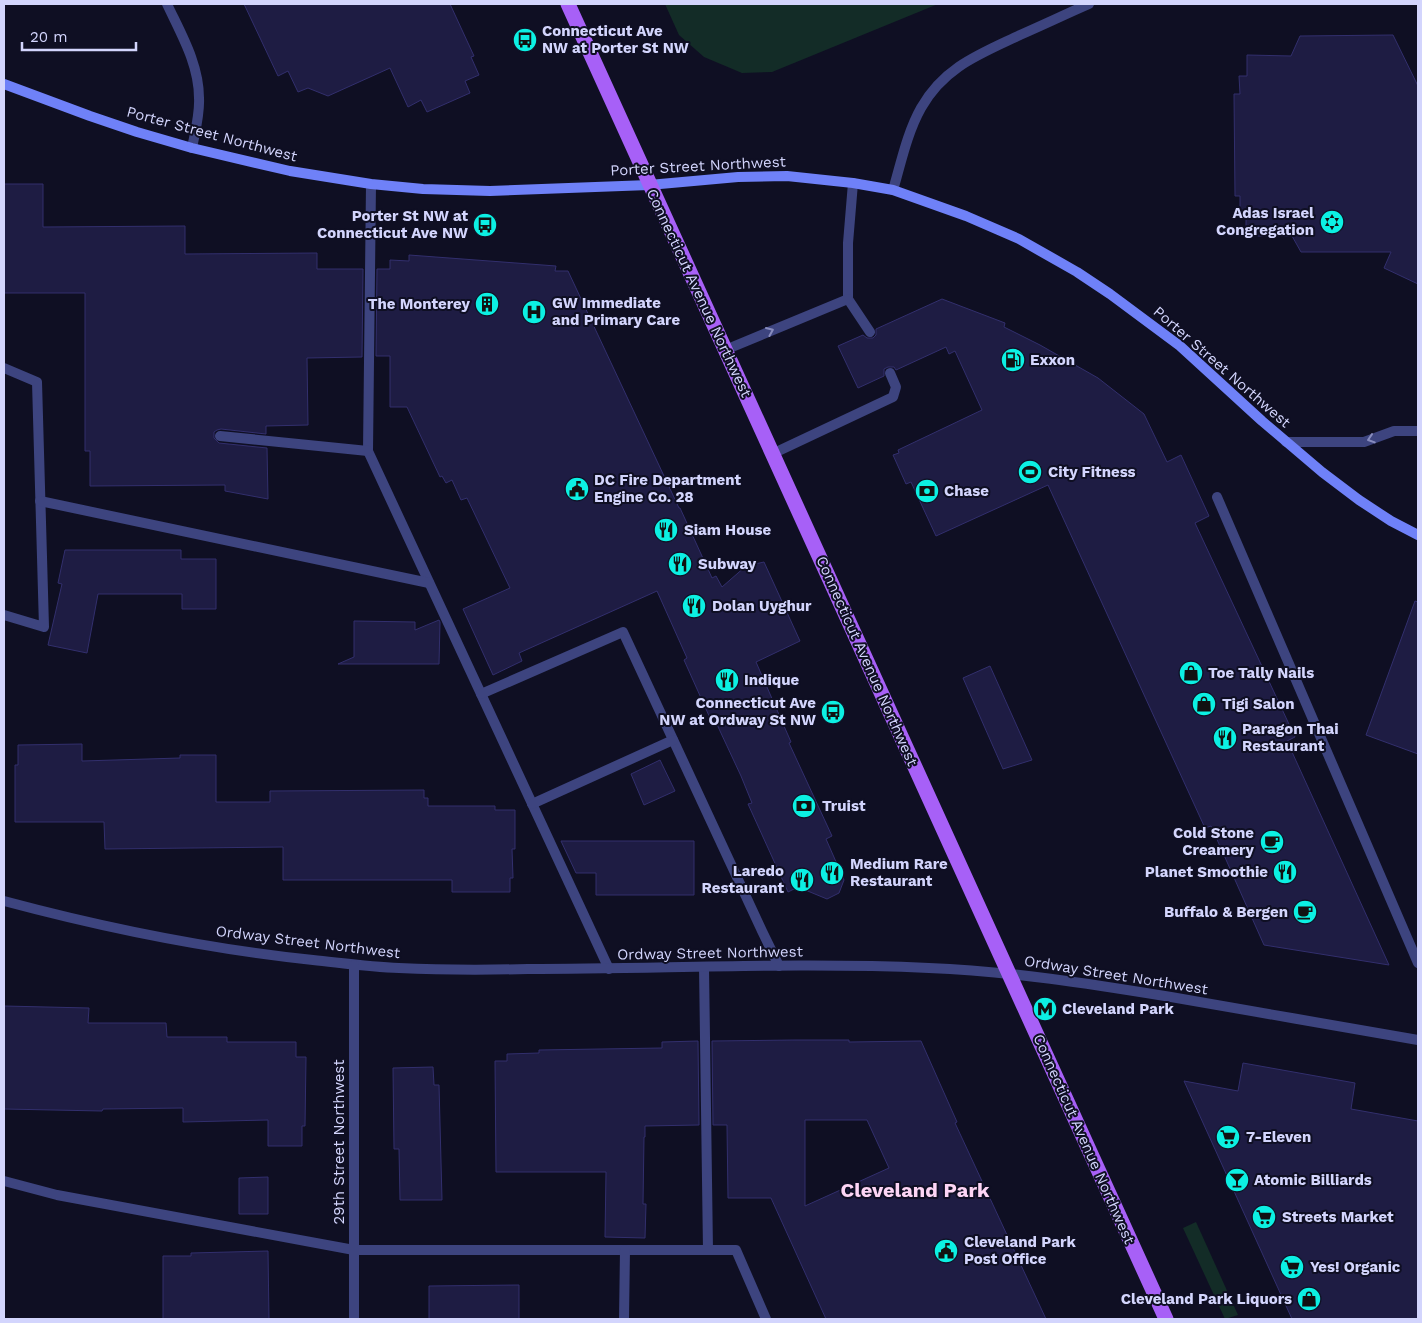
<svg xmlns="http://www.w3.org/2000/svg" width="1422" height="1323" font-family="'Work Sans',sans-serif">
	<style>
		.green { fill: #132c27 }
		.building { fill: #1e1c43; stroke: #322f6d; fill-rule: evenodd }
		.lines { fill: none; stroke-linecap: round; stroke-linejoin: round }
		.lane { stroke: #3d447f; stroke-width: 10 }
		.street { stroke: #3d447f; stroke-width: 10 }
		.secondary { stroke: #6f81f8; stroke-width: 10 }
		.primary { stroke: #a760f7; stroke-width: 15 }
		.oneway { stroke: #888cbe }
		.labels { text-anchor: middle; stroke-width: 4; stroke-linejoin: round; paint-order: stroke }
		.poi-label { font-size: 15px; font-weight: bold; fill: #d3d5fd; stroke: #0f0f23; text-anchor: start }
		.street-label { font-size: 15px; fill: #d3d5fd; stroke: #0f0f23 }
		.district-label { font-size: 20px; font-weight: bold; fill: #fdd5f5; stroke: #0f0f23 }
	</style>
	<rect width="100%" height="100%" fill="#0f0f23"/>
	<g class="green">
		<path d="M 665,4 L 938,4 L 772,72 L 742,73 L 704,57 L 679,35 Z"/>
		<path d="M 1196,1222 L 1238,1315 L 1225,1319 L 1183,1228 Z"/>
	</g>
	<g class="building">
		<path d="M 244,4 L 450,4 L 474,56 L 471,57 L 479,75 L 465,81 L 470,93 L 427,112 L 421,100 L 408,107 L 390,68 L 328,96 L 308,88 L 298,92 L 288,71 L 278,76 Z"/>
		<path d="M 1393,35 L 1418,86 L 1418,284 L 1384,268 L 1391,252 L 1301,252 L 1292,236 L 1246,236 L 1246,212 L 1240,212 L 1240,196 L 1235,196 L 1234,94 L 1240,94 L 1239,76 L 1247,76 L 1247,55 L 1291,56 L 1300,36 Z"/>
		<path d="M 4,184 L 43,184 L 43,227 L 185,226 L 185,254 L 317,253 L 317,269 L 363,269 L 362,357 L 307,358 L 308,425 L 266,426 L 266,434 L 221,429 L 217,430 L 214,432 L 214,438 L 219,443 L 267,448 L 268,499 L 225,491 L 225,485 L 90,486 L 90,451 L 85,451 L 85,293 L 4,293 Z"/>
		<path d="M 409,255 L 556,266 L 555,271 L 568,271 L 679,508 L 680,508 L 712,578 L 716,576 L 722,587 L 746,566 L 764,562 L 800,641 L 756,662 L 791,742 L 789,743 L 832,836 L 826,839 L 844,880 L 839,893 L 827,899 L 798,887 L 788,892 L 748,804 L 752,803 L 741,776 L 713,716 L 710,718 L 684,660 L 687,658 L 657,591 L 519,653 L 522,661 L 493,675 L 463,609 L 510,588 L 467,498 L 461,500 L 452,480 L 446,483 L 442,476 L 440,477 L 407,407 L 390,407 L 390,356 L 376,356 L 377,269 L 390,269 L 390,260 L 409,261 Z"/>
		<path d="M 942,299 L 1005,323 L 1004,327 L 1040,345 L 1098,378 L 1144,414 L 1167,462 L 1181,455 L 1209,516 L 1195,523 L 1295,737 L 1287,741 L 1389,965 L 1264,945 L 1211,826 L 1205,828 L 1048,485 L 936,536 L 911,482 L 906,484 L 893,455 L 899,453 L 898,450 L 982,410 L 955,351 L 949,354 L 946,347 L 896,370 L 894,367 L 888,367 L 884,369 L 884,376 L 858,388 L 838,346 L 863,335 L 867,338 L 873,338 L 876,335 L 876,329 Z"/>
		<path d="M 65,550 L 181,550 L 181,559 L 216,559 L 216,609 L 182,609 L 182,594 L 98,594 L 87,653 L 48,645 L 62,584 L 58,583 Z"/>
		<path d="M 1415,601 L 1418,602 L 1418,754 L 1366,735 Z"/>
		<path d="M 439,620 L 440,622 L 439,664 L 338,664 L 354,657 L 354,621 L 415,622 L 415,630 Z"/>
		<path d="M 990,666 L 1032,760 L 1003,769 L 963,678 Z"/>
		<path d="M 82,744 L 82,761 L 180,758 L 180,755 L 216,755 L 216,802 L 270,802 L 270,791 L 424,790 L 424,798 L 428,798 L 428,806 L 495,806 L 495,810 L 515,810 L 515,849 L 512,849 L 513,878 L 510,878 L 510,892 L 452,892 L 452,880 L 283,880 L 283,847 L 105,849 L 104,822 L 15,822 L 15,765 L 18,765 L 18,745 Z"/>
		<path d="M 660,760 L 675,791 L 644,805 L 631,774 Z"/>
		<path d="M 561,841 L 694,841 L 694,895 L 596,895 L 596,873 L 576,873 Z"/>
		<path d="M 4,1006 L 89,1008 L 88,1023 L 166,1023 L 167,1037 L 227,1037 L 227,1042 L 296,1042 L 296,1057 L 306,1057 L 305,1126 L 302,1126 L 302,1146 L 268,1146 L 268,1120 L 183,1122 L 183,1108 L 103,1109 L 102,1111 L 4,1109 Z"/>
		<path d="M 795,1040 L 849,1040 L 849,1042 L 921,1041 L 957,1122 L 955,1123 L 1046,1319 L 826,1319 L 771,1198 L 728,1198 L 727,1125 L 713,1125 L 712,1041 ZM 805,1120 L 867,1120 L 889,1168 L 805,1206 Z"/>
		<path d="M 698,1041 L 699,1125 L 645,1126 L 645,1137 L 644,1137 L 643,1204 L 646,1204 L 645,1238 L 605,1237 L 606,1172 L 496,1172 L 495,1061 L 507,1061 L 507,1054 L 539,1053 L 539,1050 L 662,1048 L 662,1042 Z"/>
		<path d="M 1243,1063 L 1355,1083 L 1351,1109 L 1418,1121 L 1418,1319 L 1292,1319 L 1184,1081 L 1238,1091 Z"/>
		<path d="M 433,1067 L 434,1085 L 439,1085 L 442,1200 L 400,1200 L 399,1149 L 394,1149 L 393,1068 Z"/>
		<path d="M 268,1177 L 268,1214 L 239,1214 L 239,1178 Z"/>
		<path d="M 268,1251 L 269,1319 L 163,1319 L 163,1256 L 191,1256 L 191,1253 Z"/>
		<path d="M 519,1285 L 519,1319 L 429,1319 L 429,1286 Z"/>
	</g>
	<g class="lines">
		<g class="lane">
			<path d="M 167,4 C 181,34 199,64 199,98 C 200,114 195,132 192,148"/>
			<path d="M 853,183 L 848,243 L 848,299 L 870,332"/>
			<path d="M 371,184 L 368,451 L 609,969"/>
			<path d="M 725,350 L 848,299"/>
			<path d="M 4,368 L 37,382 L 44,627 L 4,615"/>
			<path d="M 220,436 L 368,451"/>
			<path d="M 1286,442 L 1364,442 L 1394,431 L 1418,431"/>
			<path d="M 772,454 L 893,397 L 896,387 L 890,373"/>
			<path d="M 1217,497 L 1418,963"/>
			<path d="M 40,501 L 429,583"/>
			<path d="M 481,694 L 623,632 L 762,931 L 779,966"/>
			<path d="M 532,804 L 673,740"/>
			<path d="M 704,967 L 708,1250"/>
			<path d="M 4,1181 L 57,1195 L 354,1250 L 736,1250 L 766,1319"/>
			<path d="M 624,1319 L 625,1250"/>
		</g>
		<g class="street">
			<path d="M 893,190 C 901,163 907,133 921,108 C 944,67 980,54 1020,35 C 1043,25 1066,14 1089,4"/>
			<path d="M 4,901 C 105,928 208,949 313,960 C 342,963 370,967 399,968 C 442,970 485,970 528,969 C 662,969 796,962 929,968 C 1010,971 1091,984 1171,997 C 1253,1011 1336,1026 1418,1040"/>
			<path d="M 354,1319 L 354,965"/>
		</g>
		<path class="secondary" d="M 4,84 L 90,116 L 137,132 L 192,148 L 290,171 L 371,184 L 423,189 L 490,191 L 649,185 L 738,177 L 787,176 L 853,183 L 893,190 L 966,216 L 1019,239 L 1077,272 L 1110,294 L 1180,346 L 1262,421 L 1322,472 L 1359,500 L 1391,521 L 1418,535"/>
		<path class="primary" d="M 568,4 L 1166,1319"/>
	</g>
	<defs><path id="oneway-chevron" d="M-2-3.5L2.5 0L-2 3.5" fill="none" stroke-width="1.6" stroke-linecap="round" stroke-linejoin="round" transform="scale(1.25)"/></defs>
	<g class="oneway">
		<use href="#oneway-chevron" transform="translate(770 331) rotate(-23)"/>
		<use href="#oneway-chevron" transform="translate(1371 439) rotate(162)"/>
	</g>
	<defs>
		<g id="bus-disc" transform="scale(1.25)"><circle r="9.5" fill="#0cf0e3" stroke="#0f0f23"/><path d="M-5-6H5V4H4V6H2V4H-2V6H-4V4H-5ZM-3.5-4V0h7V-4ZM-3.5 1.2v1.5H-2V1.2ZM2 1.2v1.5H3.5V1.2Z" fill="#111"/></g>
		<g id="synagogue-disc" transform="scale(1.25)"><circle r="9.5" fill="#0cf0e3" stroke="#0f0f23"/><path d="M0-6.5L5.6 3.2H-5.6ZM0 6.5L5.6-3.2H-5.6Z" fill="#111"/></g>
		<g id="building-disc" transform="scale(1.25)"><circle r="9.5" fill="#0cf0e3" stroke="#0f0f23"/><path d="M-4-6H4V6H1V3H-1V6H-4ZM-2.5-4.3h1.7v1.8h-1.7ZM.8-4.3h1.7v1.8H.8ZM-2.5-1h1.7V.8h-1.7ZM.8-1h1.7V.8H.8Z" fill="#111"/></g>
		<g id="hospital-disc" transform="scale(1.25)"><circle r="9.5" fill="#0cf0e3" stroke="#0f0f23"/><path d="M-5-5h3v3.5h4V-5h3V5h-3V1.5h-4V5h-3Z" fill="#111"/></g>
		<g id="fuel-disc" transform="scale(1.25)"><circle r="9.5" fill="#0cf0e3" stroke="#0f0f23"/><path d="M-5.5-6h7V0h2V4h1.3V-2.5L3-4.5l.8-.8L6-3V5H2.5V1h-1V6h-7ZM-4.2-4.7v3.2H.2V-4.7Z" fill="#111"/></g>
		<g id="stadium-disc" transform="scale(1.25)"><circle r="9.5" fill="#0cf0e3" stroke="#0f0f23"/><path d="M0-5a6.5 5 0 1 0 0 10a6.5 5 0 1 0 0-10ZM-3.5-1.8h7v3.6h-7Z" fill="#111"/></g>
		<g id="civic-disc" transform="scale(1.25)"><circle r="9.5" fill="#0cf0e3" stroke="#0f0f23"/><path d="M-.6-6.5H3V-4.5H.6V-3L4-1V1h2V6H-6V1h2V-1L-.6-3ZM-1.2 2.5V6h2.4V2.5Z" fill="#111"/></g>
		<g id="bank-disc" transform="scale(1.25)"><circle r="9.5" fill="#0cf0e3" stroke="#0f0f23"/><path d="M-6-4H6V4H-6ZM0-2.3a2.3 2.3 0 1 0 0 4.6a2.3 2.3 0 1 0 0-4.6Z" fill="#111"/></g>
		<g id="restaurant-disc" transform="scale(1.25)"><circle r="9.5" fill="#0cf0e3" stroke="#0f0f23"/><path d="M-5-6h1v4h1v-4h1v4h1v-4h1v5L-1.5 .5V6h-2V.5L-5-1ZM5-6V6H3V1.5H1.5Q1.5-4 5-6Z" fill="#111"/></g>
		<g id="shop-disc" transform="scale(1.25)"><circle r="9.5" fill="#0cf0e3" stroke="#0f0f23"/><path d="M-5-2.5h2.3a2.7 3.5 0 0 1 5.4 0H5L5.5 6h-11ZM-1.5-2.5h3a1.5 2.3 0 0 0-3 0Z" fill="#111"/></g>
		<g id="cafe-disc" transform="scale(1.25)"><circle r="9.5" fill="#0cf0e3" stroke="#0f0f23"/><path d="M-5.5-4.5H6V0H3Q3 3.5 0 3.5H-2.5Q-5.5 3.5-5.5 0ZM3-3.2v2h1.7v-2ZM-6 4.5H4V6H-6Z" fill="#111"/></g>
		<g id="metro-disc" transform="scale(1.25)"><circle r="9.5" fill="#0cf0e3" stroke="#0f0f23"/><path d="M-5.5 5V-5H-3L0 0L3-5H5.5V5H3V-.5L0 4L-3-.5V5Z" fill="#111"/></g>
		<g id="supermarket-disc" transform="scale(1.25)"><circle r="9.5" fill="#0cf0e3" stroke="#0f0f23"/><path d="M-6-5.5h2.5l.6 2H6L4.5 2H-2.5L-4.4-4H-6ZM-1.5 3.2a1.3 1.3 0 1 0 .1 0ZM3 3.2a1.3 1.3 0 1 0 .1 0Z" fill="#111"/></g>
		<g id="bar-disc" transform="scale(1.25)"><circle r="9.5" fill="#0cf0e3" stroke="#0f0f23"/><path d="M-6-5H6L.8 .8V4.5H3.5V6h-7V4.5H-.8V.8Z" fill="#111"/></g>
	</defs>
	<g fill-rule="evenodd">
		<use href="#bus-disc" x="525" y="40"/>
		<use href="#synagogue-disc" x="1332" y="222"/>
		<use href="#bus-disc" x="485" y="225"/>
		<use href="#building-disc" x="487" y="304"/>
		<use href="#hospital-disc" x="534" y="312"/>
		<use href="#fuel-disc" x="1013" y="360"/>
		<use href="#stadium-disc" x="1030" y="472"/>
		<use href="#civic-disc" x="577" y="489"/>
		<use href="#bank-disc" x="927" y="491"/>
		<use href="#restaurant-disc" x="666" y="530"/>
		<use href="#restaurant-disc" x="680" y="564"/>
		<use href="#restaurant-disc" x="694" y="606"/>
		<use href="#shop-disc" x="1191" y="673"/>
		<use href="#restaurant-disc" x="727" y="680"/>
		<use href="#shop-disc" x="1204" y="704"/>
		<use href="#bus-disc" x="833" y="712"/>
		<use href="#restaurant-disc" x="1225" y="738"/>
		<use href="#bank-disc" x="804" y="806"/>
		<use href="#cafe-disc" x="1272" y="842"/>
		<use href="#restaurant-disc" x="1285" y="872"/>
		<use href="#restaurant-disc" x="832" y="873"/>
		<use href="#restaurant-disc" x="802" y="880"/>
		<use href="#cafe-disc" x="1305" y="912"/>
		<use href="#metro-disc" x="1045" y="1009"/>
		<use href="#supermarket-disc" x="1228" y="1137"/>
		<use href="#bar-disc" x="1237" y="1180"/>
		<use href="#supermarket-disc" x="1264" y="1217"/>
		<use href="#civic-disc" x="946" y="1251"/>
		<use href="#supermarket-disc" x="1292" y="1267"/>
		<use href="#shop-disc" x="1309" y="1299"/>
	</g>
	<g class="labels">
		<g class="poi-label">
			<text x="542" y="36">Connecticut Ave<tspan x="542" dy="17">NW at Porter St NW</tspan></text>
			<text x="1314" y="218" text-anchor="end">Adas Israel<tspan x="1314" dy="17">Congregation</tspan></text>
			<text x="468" y="221" text-anchor="end">Porter St NW at<tspan x="468" dy="17">Connecticut Ave NW</tspan></text>
			<text x="552" y="308">GW Immediate<tspan x="552" dy="17">and Primary Care</tspan></text>
			<text x="470" y="309" text-anchor="end">The Monterey</text>
			<text x="1030" y="365">Exxon</text>
			<text x="1048" y="477">City Fitness</text>
			<text x="594" y="485">DC Fire Department<tspan x="594" dy="17">Engine Co. 28</tspan></text>
			<text x="944" y="496">Chase</text>
			<text x="684" y="535">Siam House</text>
			<text x="698" y="569">Subway</text>
			<text x="712" y="611">Dolan Uyghur</text>
			<text x="1208" y="678">Toe Tally Nails</text>
			<text x="744" y="685">Indique</text>
			<text x="816" y="708" text-anchor="end">Connecticut Ave<tspan x="816" dy="17">NW at Ordway St NW</tspan></text>
			<text x="1222" y="709">Tigi Salon</text>
			<text x="1242" y="734">Paragon Thai<tspan x="1242" dy="17">Restaurant</tspan></text>
			<text x="822" y="811">Truist</text>
			<text x="1254" y="838" text-anchor="end">Cold Stone<tspan x="1254" dy="17">Creamery</tspan></text>
			<text x="850" y="869">Medium Rare<tspan x="850" dy="17">Restaurant</tspan></text>
			<text x="784" y="876" text-anchor="end">Laredo<tspan x="784" dy="17">Restaurant</tspan></text>
			<text x="1268" y="877" text-anchor="end">Planet Smoothie</text>
			<text x="1288" y="917" text-anchor="end">Buffalo &amp; Bergen</text>
			<text x="1062" y="1014">Cleveland Park</text>
			<text x="1246" y="1142">7-Eleven</text>
			<text x="1254" y="1185">Atomic Billiards</text>
			<text x="1282" y="1222">Streets Market</text>
			<text x="964" y="1247">Cleveland Park<tspan x="964" dy="17">Post Office</tspan></text>
			<text x="1310" y="1272">Yes! Organic</text>
			<text x="1292" y="1304" text-anchor="end">Cleveland Park Liquors</text>
		</g>
		<g class="street-label">
			<text transform="translate(212 134) rotate(15)" y="5">Porter Street Northwest</text>
			<text transform="translate(698 166) rotate(-3)" y="5">Porter Street Northwest</text>
			<text transform="translate(699 293) rotate(65)" y="5">Connecticut Avenue Northwest</text>
			<text transform="translate(1222 367) rotate(41)" y="5">Porter Street Northwest</text>
			<text transform="translate(867 661) rotate(66)" y="5">Connecticut Avenue Northwest</text>
			<text transform="translate(308 942) rotate(7)" y="5">Ordway Street Northwest</text>
			<text transform="translate(710 953) rotate(-1)" y="5">Ordway Street Northwest</text>
			<text transform="translate(1116 975) rotate(9)" y="5">Ordway Street Northwest</text>
			<text transform="translate(1084 1139) rotate(66)" y="5">Connecticut Avenue Northwest</text>
			<text transform="translate(339 1142) rotate(-90)" y="5">29th Street Northwest</text>
		</g>
		<g class="district-label">
			<text x="915" y="1197">Cleveland Park</text>
		</g>
	</g>
	<rect width="1422" height="1323" fill="none" stroke="#d3d5fd" stroke-width="10"/>
	<path d="M22 42v8h114v-8" fill="none" stroke="#d3d5fd" stroke-width="2.5"/>
	<text x="30" y="42" font-size="15" fill="#d3d5fd" stroke="#0f0f23" stroke-width="4" paint-order="stroke">20 m</text>
</svg>
